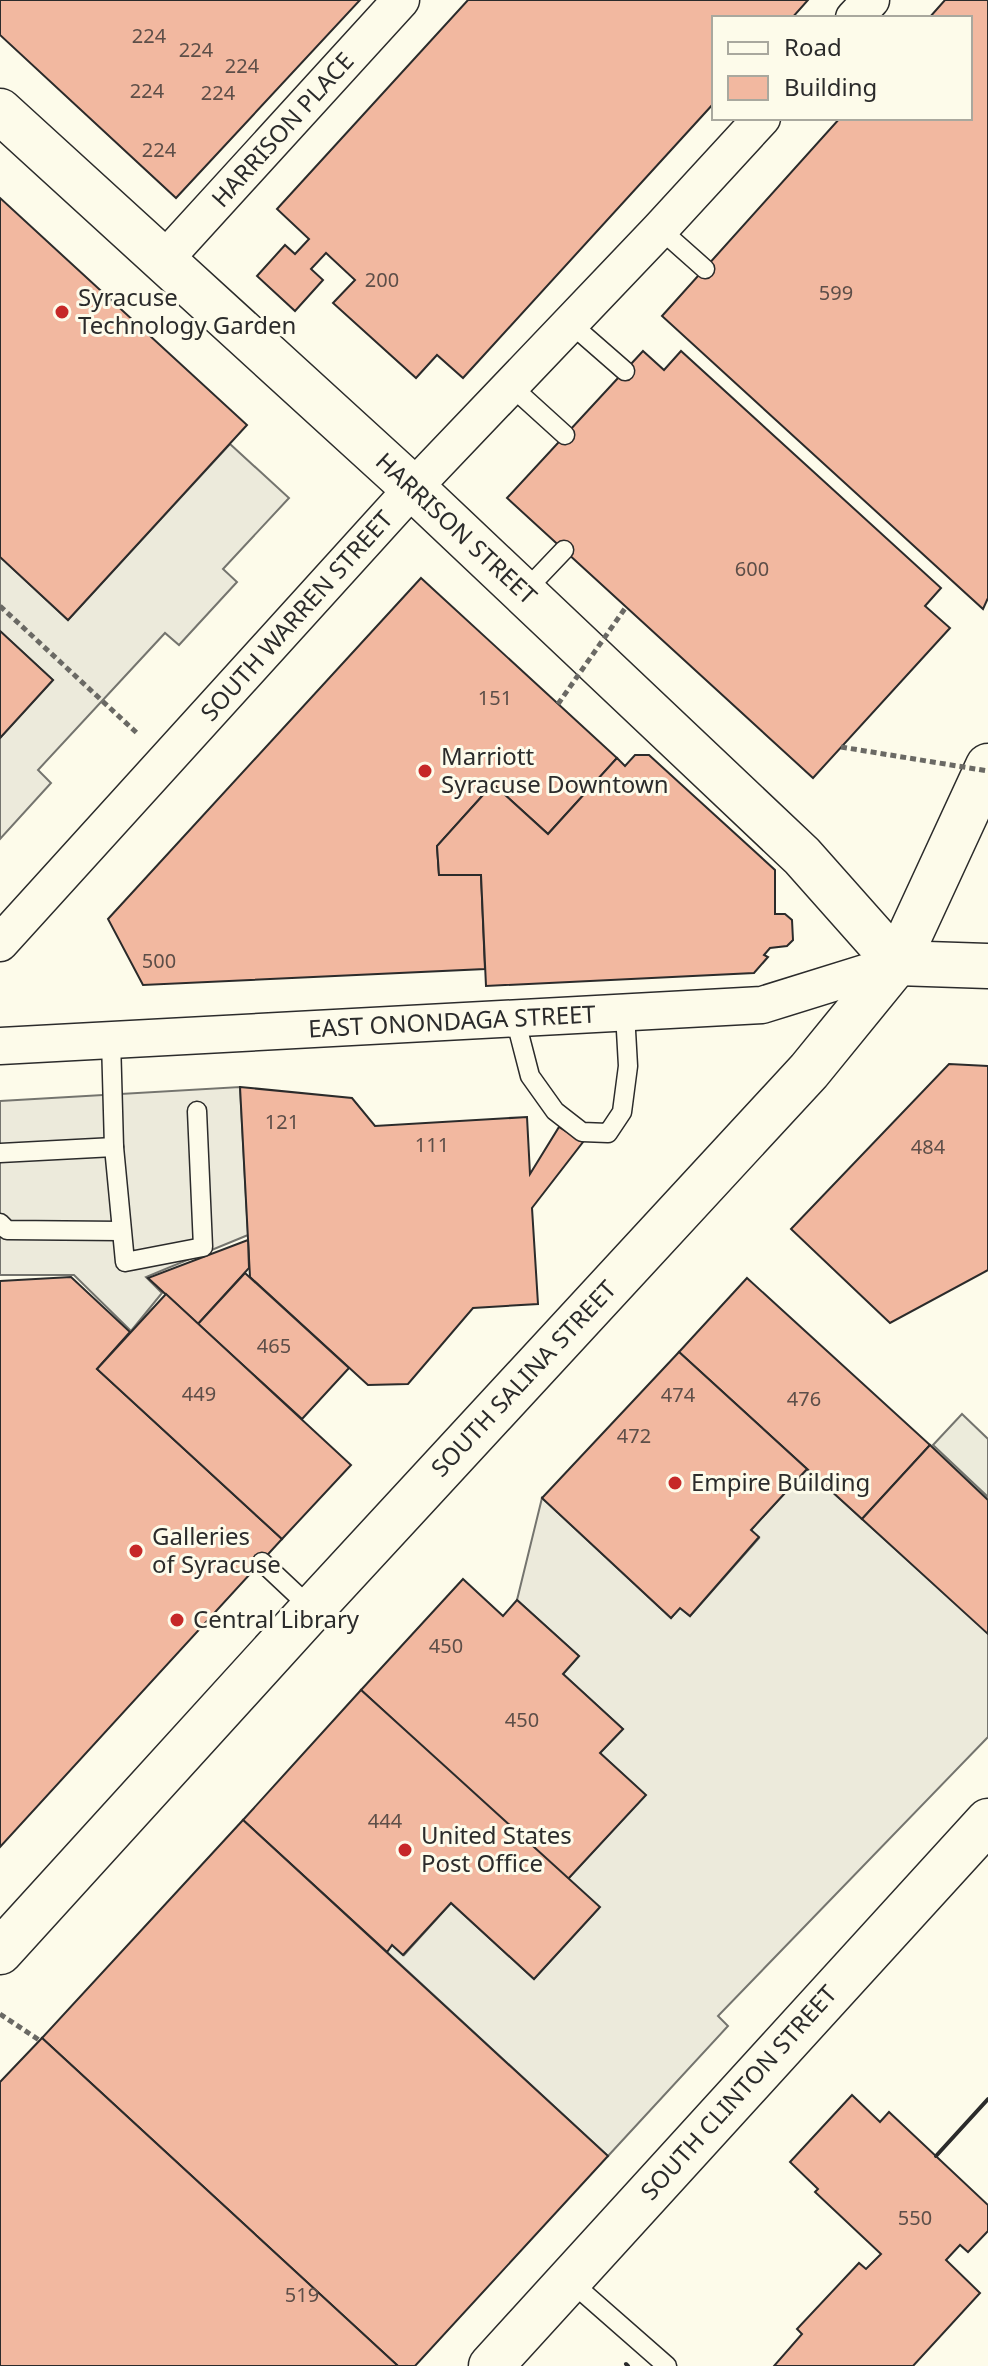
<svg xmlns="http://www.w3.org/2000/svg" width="988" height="2366" font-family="'Noto Sans',sans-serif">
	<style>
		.green { fill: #ecebdb; stroke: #74746e; stroke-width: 2 }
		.parking { fill: #eceadb; stroke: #74746e; stroke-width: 2 }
		.building { fill: #f2b8a0; stroke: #2b2b2b; stroke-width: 2 }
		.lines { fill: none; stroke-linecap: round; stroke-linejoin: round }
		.lane-casing { stroke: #2b2b2b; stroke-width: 21 }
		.street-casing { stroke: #2b2b2b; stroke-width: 39 }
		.secondary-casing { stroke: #2b2b2b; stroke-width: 47 }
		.path { stroke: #6a6964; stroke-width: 5; stroke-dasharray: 6 4; stroke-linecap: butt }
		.lane { stroke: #fdfbea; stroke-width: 18 }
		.street { stroke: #fdfbea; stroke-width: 36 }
		.secondary { stroke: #fdfbea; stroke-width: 44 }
		.path-bridge { stroke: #6a6964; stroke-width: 5; stroke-dasharray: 6 4; stroke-linecap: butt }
		.wall { stroke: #2b2b2b; stroke-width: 4 }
		.poi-dot { fill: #c62828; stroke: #fdfbea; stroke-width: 3 }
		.labels { text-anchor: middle; stroke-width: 6; stroke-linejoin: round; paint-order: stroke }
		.number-label { font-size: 20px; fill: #5d4e48 }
		.street-label { font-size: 24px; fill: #2b2b2b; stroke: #fdfbea }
		.poi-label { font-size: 24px; fill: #2b2b2b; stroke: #fdfbea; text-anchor: start }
	</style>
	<rect width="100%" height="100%" fill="#fdfbea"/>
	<path class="green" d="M 962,1414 L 988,1439 L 988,1497 L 933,1445 Z"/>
	<g class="parking">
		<path d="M 230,444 L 289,498 L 223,569 L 237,582 L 179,645 L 165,633 L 38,770 L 51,783 L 0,839 L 0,738 L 53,680 L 0,631 L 0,557 L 68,620 Z"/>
		<path d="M 240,1087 L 248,1235 L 146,1277 L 162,1293 L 131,1331 L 74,1275 L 0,1275 L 0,1101 Z"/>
		<path d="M 807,1469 L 988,1633 L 988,1737 L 718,2016 L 728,2026 L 608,2156 L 387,1952 L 392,1945 L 404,1955 L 451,1903 L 534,1979 L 598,1909 L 567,1880 L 645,1795 L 600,1753 L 623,1729 L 563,1674 L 579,1656 L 517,1600 L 542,1498 L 671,1618 L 680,1608 L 690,1616 L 759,1538 L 751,1530 Z"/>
	</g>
	<g class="building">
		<path d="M 0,0 L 360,0 L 176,198 L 0,35 Z"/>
		<path d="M 468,0 L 808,0 L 792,18 L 714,18 L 714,103 L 463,378 L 437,355 L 416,378 L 333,303 L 355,280 L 326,253 L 311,269 L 323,280 L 295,311 L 257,276 L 285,245 L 295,254 L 309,239 L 277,209 Z"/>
		<path d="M 945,0 L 988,0 L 988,598 L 983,609 L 662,316 L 840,118 L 970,118 L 970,18 L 929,18 Z"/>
		<path d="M 0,198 L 247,425 L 68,620 L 0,557 Z"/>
		<path d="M 643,351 L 664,370 L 681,351 L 941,588 L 925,606 L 950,628 L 813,778 L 507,498 Z"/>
		<path d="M 421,578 L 617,758 L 548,834 L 493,784 L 437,846 L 439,875 L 481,875 L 485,969 L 143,985 L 108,919 Z"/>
		<path d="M 0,631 L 53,680 L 0,738 Z"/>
		<path d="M 635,755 L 649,755 L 775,870 L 775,914 L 785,914 L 792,920 L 793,940 L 787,946 L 770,948 L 764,955 L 768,957 L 754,973 L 486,986 L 481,875 L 439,875 L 437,846 L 493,784 L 548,834 L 617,758 L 625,766 Z"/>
		<path d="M 949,1064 L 988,1066 L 988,1270 L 890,1323 L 791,1229 Z"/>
		<path d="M 240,1087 L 352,1098 L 375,1126 L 527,1117 L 530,1174 L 559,1127 L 583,1142 L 532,1208 L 538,1304 L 473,1308 L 408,1384 L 368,1385 L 250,1277 Z"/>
		<path d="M 248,1240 L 249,1268 L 198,1324 L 148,1278 Z"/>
		<path d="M 245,1273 L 349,1368 L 302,1419 L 198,1324 Z"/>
		<path d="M 71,1277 L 130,1332 L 97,1369 L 282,1539 L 0,1847 L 0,1281 Z"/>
		<path d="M 747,1278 L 930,1445 L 862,1519 L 679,1352 Z"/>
		<path d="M 166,1294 L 351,1465 L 282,1539 L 97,1369 Z"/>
		<path d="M 679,1352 L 807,1469 L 751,1530 L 759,1537 L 690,1616 L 680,1608 L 671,1618 L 542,1498 Z"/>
		<path d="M 930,1445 L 988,1500 L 988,1634 L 862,1519 Z"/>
		<path d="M 463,1579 L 503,1616 L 517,1600 L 579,1656 L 563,1674 L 623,1729 L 600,1753 L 646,1795 L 567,1880 L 361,1690 Z"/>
		<path d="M 361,1690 L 600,1907 L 534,1979 L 451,1903 L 403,1955 L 392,1945 L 387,1952 L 243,1820 Z"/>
		<path d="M 243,1820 L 608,2156 L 415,2366 L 398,2366 L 42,2038 Z"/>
		<path d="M 42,2038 L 398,2366 L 0,2366 L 0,2082 Z"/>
		<path d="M 852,2095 L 880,2122 L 889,2112 L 988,2205 L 988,2231 L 968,2252 L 960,2245 L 946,2260 L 980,2293 L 913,2366 L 774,2366 L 802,2334 L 797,2329 L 859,2263 L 866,2269 L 881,2254 L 815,2192 L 818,2189 L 790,2162 Z"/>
	</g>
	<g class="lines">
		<g class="lane-casing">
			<g id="lane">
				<path d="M 660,229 L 705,269"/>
				<path d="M 570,323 L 625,371"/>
				<path d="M 511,386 L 565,435"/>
				<path d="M 524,592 L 564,550"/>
				<path d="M 515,1018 L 530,1076 L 555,1111 L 582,1132 L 608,1133 L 622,1112 L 628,1066 L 625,1013"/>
				<path d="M 111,1040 L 114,1147 L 125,1262 L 203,1247 L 197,1111"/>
				<path d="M 0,1153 L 114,1147"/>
				<path d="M 0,1223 L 7,1230 L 121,1231"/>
				<path d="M 262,1562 L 312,1609"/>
				<path d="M 569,2280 L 667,2366"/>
			</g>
		</g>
		<g class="street-casing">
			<g id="street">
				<path d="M 854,18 L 871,0"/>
				<path d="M 164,260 L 401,0"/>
				<path d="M 0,943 L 413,488 L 660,229 L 762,118"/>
				<path d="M 0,1046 L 762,1005 L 897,963"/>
			</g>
		</g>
		<g class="secondary-casing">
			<g id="secondary">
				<path d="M 0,111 L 413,488 L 802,856 L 897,963"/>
				<path d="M 897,963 L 988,966"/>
				<path d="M 0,1952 L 312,1609 L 809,1071 L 897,963 L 988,766"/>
				<path d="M 491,2366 L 988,1821"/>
			</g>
		</g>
		<g class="path">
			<path d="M 0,606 L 139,735"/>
			<path d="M 0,2014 L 39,2040"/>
		</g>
		<use href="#lane" class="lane"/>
		<use href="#street" class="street"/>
		<use href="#secondary" class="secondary"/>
		<g class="path-bridge">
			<path d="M 558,704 L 626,607"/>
			<path d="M 841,747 L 988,771"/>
		</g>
		<g class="wall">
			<path d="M 936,2156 L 988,2099"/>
			<path d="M 626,2364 L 628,2366"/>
		</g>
	</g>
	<g class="poi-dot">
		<circle cx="62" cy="312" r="8"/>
		<circle cx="425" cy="771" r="8"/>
		<circle cx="675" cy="1483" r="8"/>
		<circle cx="136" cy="1551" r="8"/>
		<circle cx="177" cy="1620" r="8"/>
		<circle cx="405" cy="1850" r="8"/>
	</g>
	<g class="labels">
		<g class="number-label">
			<text x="149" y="43">224</text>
			<text x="196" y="57">224</text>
			<text x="242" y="73">224</text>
			<text x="147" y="98">224</text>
			<text x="218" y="100">224</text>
			<text x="159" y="157">224</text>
			<text x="382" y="287">200</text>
			<text x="836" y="300">599</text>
			<text x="752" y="576">600</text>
			<text x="495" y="705">151</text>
			<text x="159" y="968">500</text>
			<text x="282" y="1129">121</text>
			<text x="432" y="1152">111</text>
			<text x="928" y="1154">484</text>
			<text x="274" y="1353">465</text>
			<text x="199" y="1401">449</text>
			<text x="678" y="1402">474</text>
			<text x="804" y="1406">476</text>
			<text x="634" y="1443">472</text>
			<text x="446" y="1653">450</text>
			<text x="522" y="1727">450</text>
			<text x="385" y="1828">444</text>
			<text x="915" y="2225">550</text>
			<text x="302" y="2302">519</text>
		</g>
		<g class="street-label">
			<text transform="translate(283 130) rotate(-48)" y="8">HARRISON PLACE</text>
			<text transform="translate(456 529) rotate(43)" y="8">HARRISON STREET</text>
			<text transform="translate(297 616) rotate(-48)" y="8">SOUTH WARREN STREET</text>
			<text transform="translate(452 1022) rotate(-3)" y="8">EAST ONONDAGA STREET</text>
			<text transform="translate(524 1379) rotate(-47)" y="8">SOUTH SALINA STREET</text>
			<text transform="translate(739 2093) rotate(-48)" y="8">SOUTH CLINTON STREET</text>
		</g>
		<g class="poi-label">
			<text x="78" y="306">Syracuse<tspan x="78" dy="28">Technology Garden</tspan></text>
			<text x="441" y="765">Marriott<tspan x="441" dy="28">Syracuse Downtown</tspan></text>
			<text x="691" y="1491">Empire Building</text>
			<text x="152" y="1545">Galleries<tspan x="152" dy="28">of Syracuse</tspan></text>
			<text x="193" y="1628">Central Library</text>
			<text x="421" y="1844">United States<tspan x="421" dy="28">Post Office</tspan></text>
		</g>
	</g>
	<rect x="712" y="16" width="260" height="104" fill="#fdfbea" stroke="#a9a89e" stroke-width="2"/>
	<rect x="728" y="42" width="40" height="12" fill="#fdfbea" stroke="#a9a89e" stroke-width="2"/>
	<text x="784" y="56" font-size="24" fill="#2b2b2b">Road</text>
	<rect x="728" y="76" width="40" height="24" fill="#f2b8a0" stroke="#a9a89e" stroke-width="2"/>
	<text x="784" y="96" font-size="24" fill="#2b2b2b">Building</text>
</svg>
